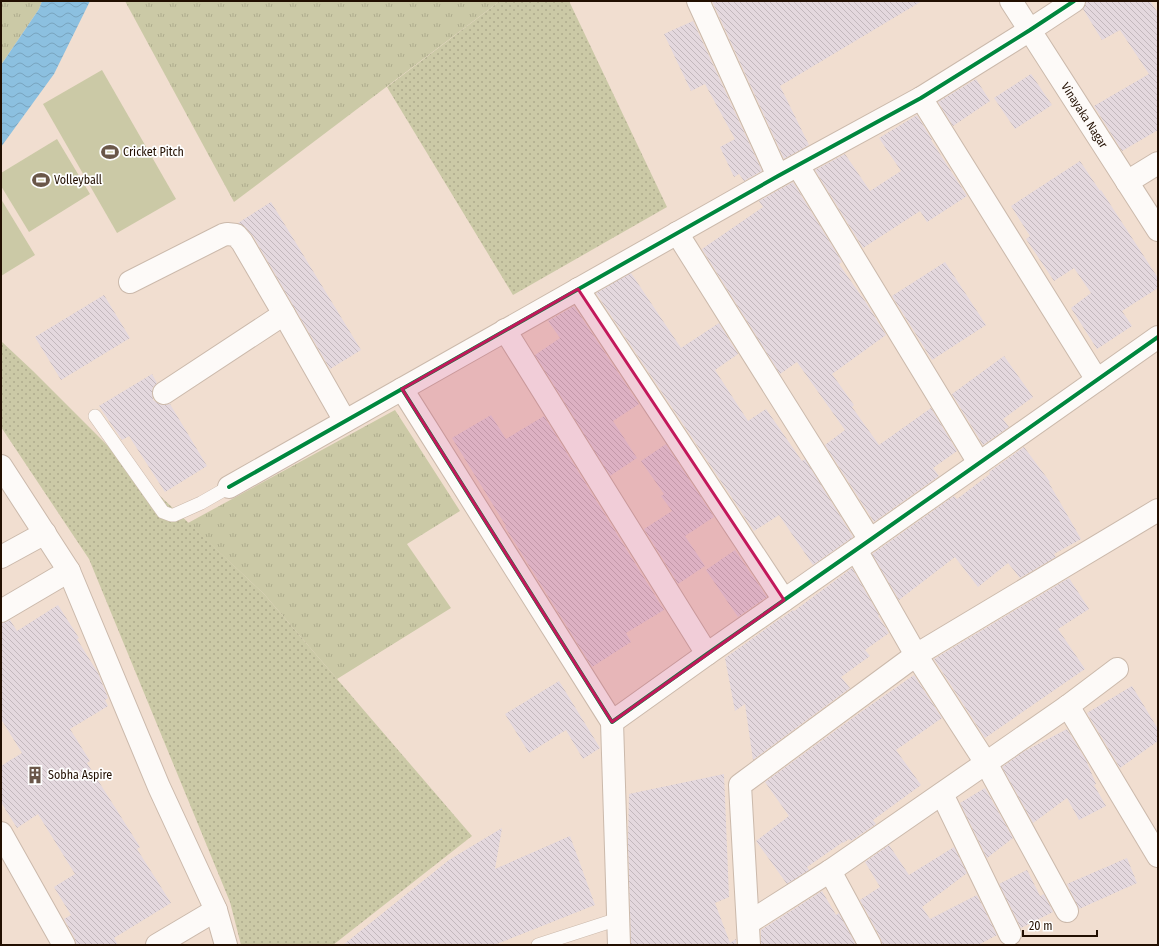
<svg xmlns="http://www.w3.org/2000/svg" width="1159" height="946" font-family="'Fira Sans Condensed',sans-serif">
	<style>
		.grass { fill: url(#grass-tufts) }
		.park { fill: url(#park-dots) }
		.pitch { fill: #cbc9a6 }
		.water { fill: url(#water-waves) }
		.building { fill: url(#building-back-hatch) }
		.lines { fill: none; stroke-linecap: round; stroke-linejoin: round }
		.lane-casing { stroke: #cbb9ab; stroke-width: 14 }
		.street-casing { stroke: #cbb9ab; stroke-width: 24 }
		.lane { stroke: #fdfaf8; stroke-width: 13 }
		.street { stroke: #fdfaf8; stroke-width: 22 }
		.cycleway-casing { stroke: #fff; stroke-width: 6 }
		.cycleway { stroke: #00873e; stroke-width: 4 }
		.marked { fill: #c2185b; fill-opacity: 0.2; stroke: #c2185b; stroke-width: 3; stroke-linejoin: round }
		.labels { text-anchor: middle; stroke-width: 3.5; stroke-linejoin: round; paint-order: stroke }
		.street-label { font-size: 12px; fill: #220f01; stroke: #fff }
		.poi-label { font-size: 12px; fill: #220f01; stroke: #fff; text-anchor: start }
	</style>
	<defs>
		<pattern id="grass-tufts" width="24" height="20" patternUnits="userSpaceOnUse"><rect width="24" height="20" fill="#cbc9a6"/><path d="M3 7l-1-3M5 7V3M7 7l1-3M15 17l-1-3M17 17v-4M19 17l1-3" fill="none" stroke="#aeab8d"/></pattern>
		<pattern id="park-dots" width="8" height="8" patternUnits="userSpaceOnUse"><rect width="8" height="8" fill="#cbc9a6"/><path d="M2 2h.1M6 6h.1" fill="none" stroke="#aeab8d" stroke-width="1.8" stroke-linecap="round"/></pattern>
		<pattern id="water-waves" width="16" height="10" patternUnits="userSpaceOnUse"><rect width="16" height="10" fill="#8cc0e0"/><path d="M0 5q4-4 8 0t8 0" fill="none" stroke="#78a4be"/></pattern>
		<pattern id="building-back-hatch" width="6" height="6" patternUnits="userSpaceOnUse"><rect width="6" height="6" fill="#e4d8de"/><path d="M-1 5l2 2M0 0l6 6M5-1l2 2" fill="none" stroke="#c3b8bd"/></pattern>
	</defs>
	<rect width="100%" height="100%" fill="#f1ded0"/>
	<g class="grass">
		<path d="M 1,1 L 42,1 L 39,9 L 1,65 Z"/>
		<path d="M 125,1 L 500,1 L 234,202 Z"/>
		<path d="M 395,410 L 460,511 L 407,544 L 451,608 L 337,679 L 264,594 L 188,523 Z"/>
	</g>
	<g class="park">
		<path d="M 500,1 L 569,1 L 667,207 L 513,295 L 387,87 Z"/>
		<path d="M 1,341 L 33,371 L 123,461 L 264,594 L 472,836 L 333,945 L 241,945 L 230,902 L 89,559 L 1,427 Z"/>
	</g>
	<g class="pitch">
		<path d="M 102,70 L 176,199 L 117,233 L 43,104 Z"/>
		<path d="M 57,139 L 90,194 L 29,232 L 1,186 L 1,173 Z"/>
		<path d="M 1,199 L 35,255 L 1,276 Z"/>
	</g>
	<path class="water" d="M 42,1 L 90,1 L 54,74 L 1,147 L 1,65 L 39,9 Z"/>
	<g class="building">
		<path d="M 712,1 L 922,1 L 780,86 L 809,145 L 784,159 Z"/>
		<path d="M 1086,1 L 1150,1 L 1158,13 L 1158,130 L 1122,151 L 1094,106 L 1149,74 L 1120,30 L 1102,40 L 1083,9 Z"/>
		<path d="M 693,21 L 762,171 L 744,181 L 739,174 L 734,177 L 720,147 L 735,139 L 705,84 L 691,91 L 664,34 Z"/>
		<path d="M 1031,74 L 1052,105 L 1015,129 L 994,98 Z"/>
		<path d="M 976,79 L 990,101 L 953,126 L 938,102 Z"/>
		<path d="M 917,115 L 932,140 L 931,140 L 967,196 L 927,222 L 920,211 L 863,248 L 815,170 L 845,154 L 870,191 L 901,171 L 879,138 Z"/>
		<path d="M 1080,161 L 1100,191 L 1101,190 L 1158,278 L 1158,288 L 1122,311 L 1132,326 L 1097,349 L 1071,308 L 1091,293 L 1074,268 L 1054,281 L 1026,239 L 1030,236 L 1011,206 Z"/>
		<path d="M 793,182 L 842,262 L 839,264 L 867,304 L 886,335 L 832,374 L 854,405 L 852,407 L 879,445 L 931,408 L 957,451 L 933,468 L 939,476 L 874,522 L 825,445 L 845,430 L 797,362 L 780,374 L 702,249 L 763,207 L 759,201 Z"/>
		<path d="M 271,202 L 361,350 L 330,369 L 253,236 L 245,227 L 238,223 Z"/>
		<path d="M 945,262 L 986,325 L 932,360 L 892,296 Z"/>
		<path d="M 631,273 L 681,348 L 719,323 L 738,354 L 715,370 L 748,421 L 766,409 L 802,461 L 805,459 L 853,537 L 813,565 L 779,515 L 754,531 L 596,293 Z"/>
		<path d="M 104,295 L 130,338 L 61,380 L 35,337 Z"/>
		<path d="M 574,306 L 639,404 L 613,421 L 637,458 L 610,476 L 535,355 L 560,338 L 548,321 Z"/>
		<path d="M 1004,356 L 1033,397 L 1003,419 L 1009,427 L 983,445 L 952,394 Z"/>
		<path d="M 152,374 L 157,383 L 153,388 L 152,393 L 153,400 L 159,404 L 164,405 L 170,404 L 207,466 L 165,492 L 129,436 L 122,440 L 99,406 Z"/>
		<path d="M 491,415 L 506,439 L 544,416 L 664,610 L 626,633 L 631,642 L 592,667 L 520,551 L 505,527 L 506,526 L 452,438 Z"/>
		<path d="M 666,444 L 714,517 L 685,536 L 705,566 L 678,584 L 644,529 L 672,511 L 661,496 L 664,494 L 641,461 Z"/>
		<path d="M 1024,447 L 1050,482 L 1049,483 L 1081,539 L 1054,554 L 1056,557 L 1020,578 L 1008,563 L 978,587 L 955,557 L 899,600 L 872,554 L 954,496 L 957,499 L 990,474 L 989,472 Z"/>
		<path d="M 735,550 L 767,597 L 738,617 L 706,570 Z"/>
		<path d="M 852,568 L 879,615 L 878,616 L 889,633 L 865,650 L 870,656 L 841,677 L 850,688 L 753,760 L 745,704 L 735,711 L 725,658 L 781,618 L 781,619 L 793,610 L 794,611 Z"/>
		<path d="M 1069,578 L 1089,609 L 1058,629 L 1085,669 L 985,738 L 934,659 Z"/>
		<path d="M 58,605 L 79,638 L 77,639 L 98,673 L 108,698 L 105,700 L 108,706 L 70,729 L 90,761 L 87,763 L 140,847 L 137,849 L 171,903 L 114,938 L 118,945 L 76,945 L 75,939 L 64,919 L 71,915 L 54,887 L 75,874 L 38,814 L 17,828 L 1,802 L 1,766 L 22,753 L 1,719 L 1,623 L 10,620 L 17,631 Z"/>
		<path d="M 914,675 L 942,718 L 896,750 L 921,785 L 873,820 L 876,824 L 851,841 L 849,839 L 843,843 L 843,842 L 807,867 L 809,870 L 787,884 L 756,841 L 789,816 L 765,782 L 865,709 Z"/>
		<path d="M 559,681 L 600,748 L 583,759 L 566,730 L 529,753 L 505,714 Z"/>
		<path d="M 1132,686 L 1158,729 L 1158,741 L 1120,768 L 1087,713 Z"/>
		<path d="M 1067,729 L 1086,760 L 1096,784 L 1094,785 L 1106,806 L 1079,820 L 1067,798 L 1033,823 L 1002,767 L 1023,752 Z"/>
		<path d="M 724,774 L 729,897 L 715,903 L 730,943 L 736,939 L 736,945 L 631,945 L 628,843 L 629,794 Z"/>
		<path d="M 985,788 L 1013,838 L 987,858 L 960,803 Z"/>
		<path d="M 502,828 L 495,869 L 570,836 L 595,905 L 494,945 L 343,945 L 449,860 Z"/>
		<path d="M 889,845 L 909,875 L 954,847 L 967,873 L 922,907 L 930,919 L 977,895 L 997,935 L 978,945 L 882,945 L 881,939 L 860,900 L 880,887 L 865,862 Z"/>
		<path d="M 1127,858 L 1137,883 L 1079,909 L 1067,884 Z"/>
		<path d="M 1027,870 L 1040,896 L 1044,894 L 1053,912 L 1021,928 L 999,884 Z"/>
		<path d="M 822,891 L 836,915 L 839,913 L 856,945 L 761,945 L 761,930 Z"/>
	</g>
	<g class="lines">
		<g class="lane-casing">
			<g id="lane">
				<path d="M 95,416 L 163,512 L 171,515 L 174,515 L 201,503 L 229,487"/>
				<path d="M 538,945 L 618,919"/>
			</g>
		</g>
		<g class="street-casing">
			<g id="street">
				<path d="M 698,1 L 778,176"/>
				<path id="s1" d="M 1011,1 L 1158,230"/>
				<path d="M 921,98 L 1097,380"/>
				<path d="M 798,166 L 979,463"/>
				<path d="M 1127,182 L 1158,163"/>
				<path d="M 677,233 L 870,540"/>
				<path d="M 130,282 L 223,235 L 227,234 L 236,235 L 242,242 L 284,314 L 345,421"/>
				<path d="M 578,289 L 784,600"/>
				<path d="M 505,330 L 707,654"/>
				<path d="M 402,389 L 612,722 L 707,654 L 870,540 L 1158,337"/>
				<path d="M 164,393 L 284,314"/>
				<path d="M 1,466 L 69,571 L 159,787 L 216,910 L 226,945"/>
				<path d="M 229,487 L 778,176 L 921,98 L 1030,30 L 1074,1"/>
				<path d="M 856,550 L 916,655 L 986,763 L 1068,706 L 1117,669"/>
				<path d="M 1,557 L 45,533"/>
				<path d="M 1,611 L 69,571"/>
				<path d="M 1068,706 L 1158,856"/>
				<path d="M 612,722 L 619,945"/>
				<path d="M 942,794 L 1010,934"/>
				<path d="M 1,833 L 64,945"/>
				<path d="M 830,871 L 870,945"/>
				<path d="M 748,923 L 830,871 L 986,763 L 1067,911"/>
				<path d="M 157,945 L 216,910"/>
				<path d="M 749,945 L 740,785 L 916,655 L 1158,510"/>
			</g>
		</g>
		<use href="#lane" class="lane"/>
		<use href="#street" class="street"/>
		<g class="cycleway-casing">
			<g id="cycleway">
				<path d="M 402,389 L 612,722 L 707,654 L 870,540 L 1158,337"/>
				<path d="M 229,487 L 778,176 L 921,98 L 1030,30 L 1074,1"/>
			</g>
		</g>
		<use href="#cycleway" class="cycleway"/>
	</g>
	<path class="marked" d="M 578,289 L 784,600 L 612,722 L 402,389 Z"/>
	<defs>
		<g id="stadium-bare" transform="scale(1.38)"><path d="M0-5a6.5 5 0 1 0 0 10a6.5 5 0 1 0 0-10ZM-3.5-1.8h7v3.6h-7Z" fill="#6a5749" stroke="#fff" stroke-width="2.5" paint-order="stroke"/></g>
		<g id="building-bare" transform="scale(1.38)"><path d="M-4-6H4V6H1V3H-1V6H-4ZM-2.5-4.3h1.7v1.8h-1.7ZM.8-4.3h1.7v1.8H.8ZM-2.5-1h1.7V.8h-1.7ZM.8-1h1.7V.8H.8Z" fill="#6a5749" stroke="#fff" stroke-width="2.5" paint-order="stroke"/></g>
	</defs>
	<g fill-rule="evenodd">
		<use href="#stadium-bare" x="110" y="152"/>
		<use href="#stadium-bare" x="41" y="180"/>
		<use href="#building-bare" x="35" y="775"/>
	</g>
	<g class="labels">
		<g class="street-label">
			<text dy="4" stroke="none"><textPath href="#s1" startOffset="136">Vinayaka Nagar</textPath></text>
		</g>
		<g class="poi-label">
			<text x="123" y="156">Cricket Pitch</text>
			<text x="54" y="184">Volleyball</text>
			<text x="48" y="779">Sobha Aspire</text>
		</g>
	</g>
	<rect width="1159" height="946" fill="none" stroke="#220f01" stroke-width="4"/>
	<path d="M1023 930v6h74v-6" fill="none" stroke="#220f01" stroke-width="2"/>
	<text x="1029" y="930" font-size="12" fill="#220f01" stroke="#ffffff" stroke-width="3" paint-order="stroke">20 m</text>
</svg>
